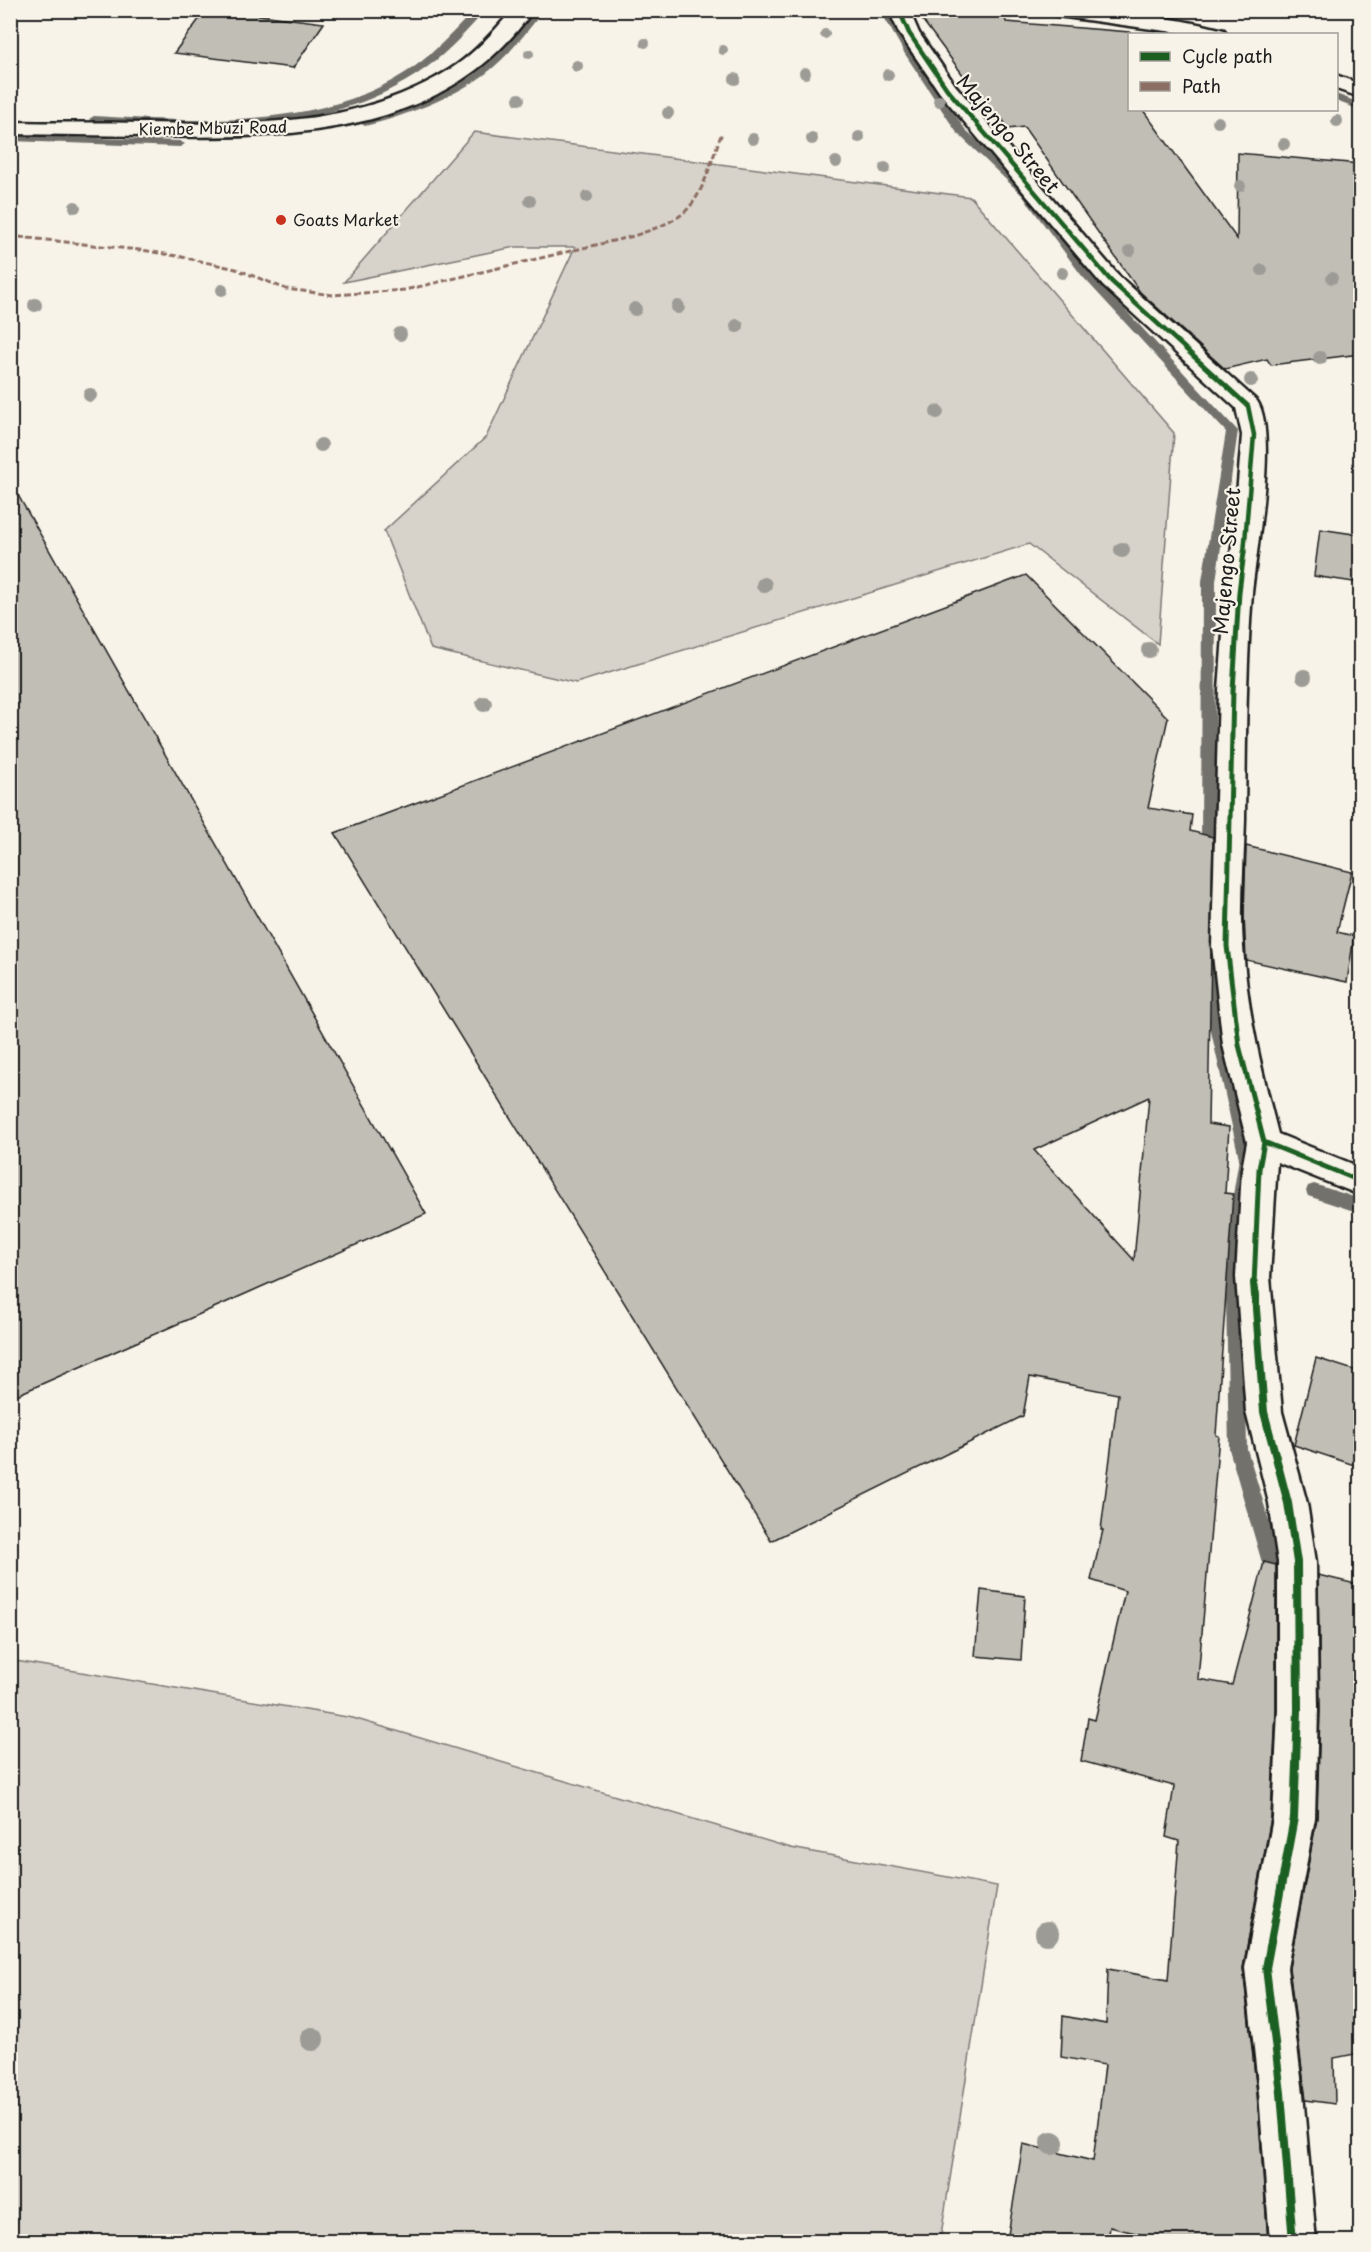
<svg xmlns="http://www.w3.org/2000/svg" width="1371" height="2252" font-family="'Playpen Sans',sans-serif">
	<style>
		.green { fill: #d7d3cb; stroke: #7a7874; stroke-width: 1.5 }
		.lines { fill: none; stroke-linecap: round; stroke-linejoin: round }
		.stream { fill: #72716c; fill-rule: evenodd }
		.building { fill: #c0beb5; stroke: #1c1c1c; stroke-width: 1.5; fill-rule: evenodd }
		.street-casing { stroke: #1c1c1c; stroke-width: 5 }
		.secondary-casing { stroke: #1c1c1c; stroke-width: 5 }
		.street { fill: #f7f3e8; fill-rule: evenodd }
		.secondary { fill: #f7f3e8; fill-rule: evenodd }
		.quiet { stroke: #8d6e63; stroke-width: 3; stroke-dasharray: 6 3; stroke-linecap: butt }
		.cycleway-far2-casing { stroke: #f7f3e8; stroke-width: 7 }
		.cycleway-far1-casing { stroke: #f7f3e8; stroke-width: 9 }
		.cycleway-casing { stroke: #f7f3e8; stroke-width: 11 }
		.cycleway-far2 { stroke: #1b5e20; stroke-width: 4.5 }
		.cycleway-far1 { stroke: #1b5e20; stroke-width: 5 }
		.cycleway { stroke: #1b5e20; stroke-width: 8 }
		.tree { fill: #9d9b95 }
		.poi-dot { fill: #c8321e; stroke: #f7f3e8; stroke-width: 2 }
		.labels { text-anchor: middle; stroke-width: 4.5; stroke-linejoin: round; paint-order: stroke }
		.far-street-label { font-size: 16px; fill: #1c1c1c; stroke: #f7f3e8 }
		.far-poi-label { font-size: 16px; fill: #1c1c1c; stroke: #f7f3e8; text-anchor: start }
		.street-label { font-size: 20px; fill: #1c1c1c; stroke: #f7f3e8 }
	</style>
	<rect width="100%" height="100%" fill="#f7f3e8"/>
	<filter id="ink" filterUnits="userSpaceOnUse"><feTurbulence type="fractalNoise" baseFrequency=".0167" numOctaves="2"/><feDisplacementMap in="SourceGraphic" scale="12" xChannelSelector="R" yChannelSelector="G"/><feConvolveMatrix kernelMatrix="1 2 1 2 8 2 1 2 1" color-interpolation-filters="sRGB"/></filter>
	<g filter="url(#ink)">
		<g class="green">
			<path d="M 474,132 L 971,197 L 1174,433 L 1158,644 L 1029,544 L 576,683 L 431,649 L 384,531 L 486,437 L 575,247 L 515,247 L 344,282 Z"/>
			<path d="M 10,1660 L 353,1718 L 791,1848 L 997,1886 L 940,2241 L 11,2241 Z"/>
		</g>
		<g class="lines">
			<g class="stream">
				<path d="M 475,10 L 486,10 C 468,30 448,52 426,68 C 330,137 205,128 94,122 L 89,119 L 94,116 C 201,122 332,131 422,61 C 441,46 457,27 475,10 Z"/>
				<path d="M 533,10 L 544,10 C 526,33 507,58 484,75 C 450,99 405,116 365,126 L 360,123 C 372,113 403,106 419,100 C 474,78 497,55 533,10 Z"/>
				<path d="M 880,10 L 890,10 L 915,54 L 965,129 L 1030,191 L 1090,272 L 1238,431 L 1216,581 L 1215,858 L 1213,862 L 1203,862 L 1201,858 L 1202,581 L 1226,432 L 1082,276 L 1022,195 L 957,133 L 905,54 Z"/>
				<path d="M 1031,10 L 1060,10 L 1075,15 L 1070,18 Z"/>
				<path d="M 1336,94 L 1360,103 L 1360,110 L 1336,101 Z"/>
				<path d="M 10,135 L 180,141 L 185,144 L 180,147 L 10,141 Z"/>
				<path d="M 1210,884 L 1215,886 L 1218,890 L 1222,940 L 1223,1013 L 1255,1158 L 1248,1214 L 1244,1299 L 1247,1449 L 1283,1566 L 1284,1587 L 1281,1593 L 1274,1596 L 1267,1593 L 1264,1587 L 1263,1566 L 1229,1449 L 1226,1299 L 1230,1214 L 1239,1158 L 1207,1013 L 1206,940 L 1202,890 L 1205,886 Z"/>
				<path d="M 1314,1184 L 1360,1199 L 1360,1213 L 1308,1196 L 1306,1191 L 1308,1186 Z"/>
			</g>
		</g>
		<g class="building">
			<path d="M 206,10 L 220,10 L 324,23 L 293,68 L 174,53 Z"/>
			<path d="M 915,10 L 972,10 L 972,14 L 1004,12 L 1006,22 L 1130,32 L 1130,110 L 1143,110 L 1237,239 L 1238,153 L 1360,164 L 1360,354 L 1271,365 L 1267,359 L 1225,369 L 1140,292 L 1024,127 L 1008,129 L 1003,120 L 1003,123 L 1000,125 Z"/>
			<path d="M 10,481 L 426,1214 L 10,1398 Z"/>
			<path d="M 1320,529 L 1360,535 L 1360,583 L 1314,576 Z"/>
			<path d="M 1026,575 L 1168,718 L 1148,808 L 1192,815 L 1190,831 L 1213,837 L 1208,1124 L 1229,1127 L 1225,1193 L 1233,1194 L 1216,1435 L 1219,1436 L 1198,1679 L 1232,1685 L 1264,1562 L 1276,1565 L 1276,1710 L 1271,1818 L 1243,1968 L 1257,2093 L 1268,2241 L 1169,2241 L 1110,2227 L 1108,2241 L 1007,2241 L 1023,2144 L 1093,2161 L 1105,2065 L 1061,2057 L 1063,2016 L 1106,2024 L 1108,1969 L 1168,1980 L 1179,1841 L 1166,1837 L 1174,1786 L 1081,1761 L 1088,1718 L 1095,1720 L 1125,1591 L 1091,1580 L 1103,1530 L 1101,1530 L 1118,1394 L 1030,1377 L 1023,1416 L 771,1541 L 335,833 ZM 1149,1097 L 1134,1260 L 1034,1150 Z"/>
			<path d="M 1246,846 L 1352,872 L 1337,932 L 1354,936 L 1347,982 L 1246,960 L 1244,915 Z"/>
			<path d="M 1316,1358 L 1360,1372 L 1360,1467 L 1294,1445 Z"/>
			<path d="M 1318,1575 L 1360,1585 L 1360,2053 L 1334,2058 L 1335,2104 L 1306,2100 L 1289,1968 L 1317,1818 L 1320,1710 Z"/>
			<path d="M 981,1590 L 1025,1596 L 1021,1660 L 975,1656 Z"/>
		</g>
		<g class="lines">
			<g class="street-casing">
				<g id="street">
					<path d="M 889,10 L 909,10 L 919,33 L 955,85 L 1119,276 L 1257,401 C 1278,431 1256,553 1252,593 C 1246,669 1246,744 1245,820 C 1244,862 1240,905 1243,947 C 1247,1011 1262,1072 1278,1134 L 1360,1167 L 1360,1195 L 1277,1162 L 1270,1277 L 1282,1412 L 1307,1503 L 1316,1562 L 1318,1710 L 1315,1818 L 1287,1968 L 1303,2093 L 1316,2242 L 1270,2242 L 1259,2093 L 1245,1968 L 1273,1818 L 1278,1710 L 1278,1562 L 1269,1503 L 1246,1412 L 1236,1277 L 1242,1169 L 1247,1142 L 1223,1045 L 1212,946 L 1219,690 L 1226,592 L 1234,530 L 1242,435 L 1236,408 L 1103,286 L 940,93 L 899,33 Z"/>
					<path d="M 1048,10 C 1108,10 1166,15 1224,30 L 1227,34 L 1188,34 L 1058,16 L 1051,14 Z"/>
					<path d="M 1336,75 L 1360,84 L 1360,97 L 1336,89 Z"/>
				</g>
			</g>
			<g class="secondary-casing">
				<path id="secondary" d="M 512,10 L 533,10 C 444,139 283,139 143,136 C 99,135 55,135 10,134 L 10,122 C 55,123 99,122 143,123 C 248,125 356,128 449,70 C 473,55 494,32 512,10 Z"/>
			</g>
			<use href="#street" class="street"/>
			<use href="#secondary" class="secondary"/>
			<path class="quiet" d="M 10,236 L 148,251 L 182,257 L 236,269 L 286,289 L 333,295 L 405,290 L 634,236 C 650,230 667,225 681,215 C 704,198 711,159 722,133"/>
			<g class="cycleway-far2-casing">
				<path id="cycleway-far2" d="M 899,10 L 909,33 L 947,89 L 1111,281 L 1248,406 L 1254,435 L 1244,553"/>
			</g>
			<g class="cycleway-far1-casing">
				<g id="cycleway-far1">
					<path d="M 1244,552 L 1239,592 L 1233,690 L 1227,946 L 1239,1045 L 1264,1142 L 1360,1181"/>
					<path d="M 1254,1285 L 1259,1169 L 1264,1142"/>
				</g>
			</g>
			<g class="cycleway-casing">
				<path id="cycleway" d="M 1254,1283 L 1264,1412 L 1288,1503 L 1297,1562 L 1298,1710 L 1294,1818 L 1266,1968 L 1281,2093 L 1293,2242"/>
			</g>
			<use href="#cycleway-far2" class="cycleway-far2"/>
			<use href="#cycleway-far1" class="cycleway-far1"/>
			<use href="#cycleway" class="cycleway"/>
		</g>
		<g class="tree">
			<circle cx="825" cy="34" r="5"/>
			<circle cx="645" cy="43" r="5"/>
			<circle cx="723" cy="50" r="5"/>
			<circle cx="529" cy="54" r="5"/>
			<circle cx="577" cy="66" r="6"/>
			<circle cx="805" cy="73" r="6"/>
			<circle cx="888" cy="75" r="6"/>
			<circle cx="735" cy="79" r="6"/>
			<circle cx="519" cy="99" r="6"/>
			<circle cx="939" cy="101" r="6"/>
			<circle cx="668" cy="113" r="6"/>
			<circle cx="1337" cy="121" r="6"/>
			<circle cx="1218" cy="122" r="6"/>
			<circle cx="859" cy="137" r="6"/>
			<circle cx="753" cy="139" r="6"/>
			<circle cx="812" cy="139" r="6"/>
			<circle cx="1284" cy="144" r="6"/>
			<circle cx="836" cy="162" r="6"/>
			<circle cx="885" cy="168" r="6"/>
			<circle cx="1240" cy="186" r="6"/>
			<circle cx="587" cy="197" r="6"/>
			<circle cx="530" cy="201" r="6"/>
			<circle cx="75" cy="207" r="6"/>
			<circle cx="1130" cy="251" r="6"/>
			<circle cx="1262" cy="270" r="6"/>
			<circle cx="1062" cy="273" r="6"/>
			<circle cx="1332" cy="278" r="6"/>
			<circle cx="222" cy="290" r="6"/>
			<circle cx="35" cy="305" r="7"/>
			<circle cx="678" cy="307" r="7"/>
			<circle cx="635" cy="309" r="7"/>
			<circle cx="737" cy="326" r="7"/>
			<circle cx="400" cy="334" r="7"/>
			<circle cx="1320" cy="358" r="7"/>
			<circle cx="1251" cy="380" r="7"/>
			<circle cx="90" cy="395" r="7"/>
			<circle cx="937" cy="412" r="7"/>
			<circle cx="321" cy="445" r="7"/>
			<circle cx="1122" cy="550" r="8"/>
			<circle cx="764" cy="585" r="8"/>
			<circle cx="1149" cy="650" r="8"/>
			<circle cx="1304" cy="677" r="8"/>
			<circle cx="484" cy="704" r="8"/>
			<circle cx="1047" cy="1933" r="12"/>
			<circle cx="312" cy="2039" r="12"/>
			<circle cx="1052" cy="2143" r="12"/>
		</g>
	</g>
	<circle class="poi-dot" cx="281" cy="220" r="6"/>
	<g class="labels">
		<g class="far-street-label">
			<text transform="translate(213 128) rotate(-1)" y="6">Kiembe Mbuzi Road</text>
		</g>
		<g class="far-poi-label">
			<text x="293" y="226">Goats Market</text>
		</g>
		<g class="street-label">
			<text transform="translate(1008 134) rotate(50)" y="7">Majengo Street</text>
			<text transform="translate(1227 561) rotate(-85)" y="7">Majengo Street</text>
		</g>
	</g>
	<rect width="1371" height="2252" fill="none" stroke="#f7f3e8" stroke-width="36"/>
	<rect x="18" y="18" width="1335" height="2216" fill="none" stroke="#1c1c1c" stroke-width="2" filter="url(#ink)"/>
	<rect x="1128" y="33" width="210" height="78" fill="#f7f3e8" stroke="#9f9d96" stroke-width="1.5"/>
	<rect x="1140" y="52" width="30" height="9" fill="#1b5e20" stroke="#9f9d96" stroke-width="1.5"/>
	<text x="1182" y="63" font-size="18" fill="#1c1c1c">Cycle path</text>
	<rect x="1140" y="82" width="30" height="9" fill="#8d6e63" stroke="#9f9d96" stroke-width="1.5"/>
	<text x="1182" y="93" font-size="18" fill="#1c1c1c">Path</text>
</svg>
